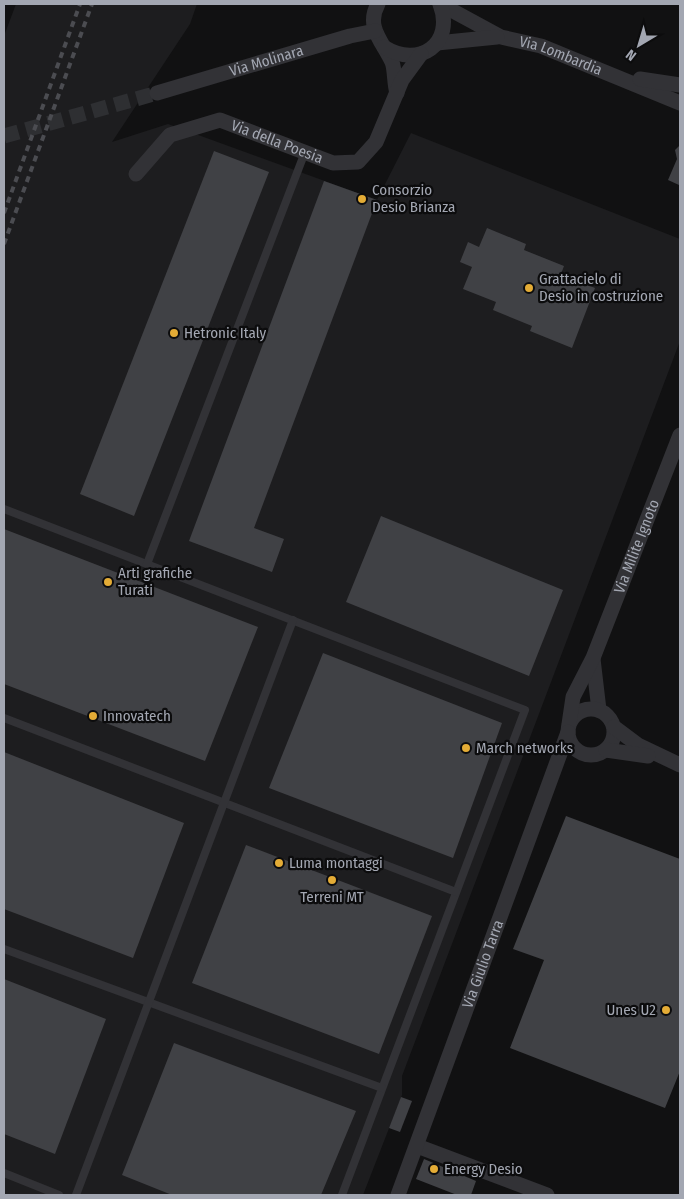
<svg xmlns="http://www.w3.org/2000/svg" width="684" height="1199" font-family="'Fira Sans Condensed',sans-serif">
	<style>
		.built { fill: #1d1d1f }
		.building { fill: #404145 }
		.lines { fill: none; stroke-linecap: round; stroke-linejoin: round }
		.minor-tunnel { stroke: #2e2f32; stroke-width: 15; stroke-dasharray: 15 8; stroke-linecap: butt }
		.service { stroke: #323236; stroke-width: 8 }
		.minor { stroke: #323236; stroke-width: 15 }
		.rail { stroke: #4b4c51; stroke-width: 4; stroke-dasharray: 6 5; stroke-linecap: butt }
		.poi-dot { fill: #e4ac36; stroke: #0c0c0d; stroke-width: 2 }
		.labels { text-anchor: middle; stroke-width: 4.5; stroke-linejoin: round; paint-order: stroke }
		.street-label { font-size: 15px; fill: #a3a7b2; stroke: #0c0c0d }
		.poi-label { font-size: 15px; fill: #a3a7b2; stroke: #0c0c0d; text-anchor: start }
	</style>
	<rect width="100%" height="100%" fill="#111112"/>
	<path class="built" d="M 16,4 L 197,4 L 190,24 L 112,142 L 168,124 L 377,200 L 411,133 L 680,239 L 680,341 L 402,1076 L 402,1095 L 363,1195 L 4,1195 L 4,36 Z"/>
	<g class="building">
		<path d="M 680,145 L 680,183 L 679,185 L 668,180 L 677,159 L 675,150 Z"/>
		<path d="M 214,151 L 269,172 L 134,516 L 80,494 Z"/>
		<path d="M 324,181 L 377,200 L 254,528 L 284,539 L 272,572 L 189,541 Z"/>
		<path d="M 487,228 L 526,244 L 524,250 L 564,266 L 561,274 L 595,288 L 572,348 L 530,331 L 532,326 L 493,310 L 496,302 L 463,289 L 472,267 L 460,262 L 468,242 L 479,247 Z"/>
		<path d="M 381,516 L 563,590 L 529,676 L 346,602 Z"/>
		<path d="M 4,529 L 258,627 L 205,761 L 4,684 Z"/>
		<path d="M 323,653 L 502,723 L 453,858 L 269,788 Z"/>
		<path d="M 4,752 L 184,823 L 133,958 L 4,909 Z"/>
		<path d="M 566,816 L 680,859 L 680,1071 L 665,1108 L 510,1048 L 544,960 L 513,949 Z"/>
		<path d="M 246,845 L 432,916 L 379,1054 L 192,983 Z"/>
		<path d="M 4,979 L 106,1019 L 55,1154 L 4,1134 Z"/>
		<path d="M 174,1043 L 356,1111 L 321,1195 L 172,1195 L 122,1175 Z"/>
		<path d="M 401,1097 L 412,1101 L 400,1132 L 389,1128 Z"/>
		<path d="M 424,1159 L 476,1181 L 471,1195 L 457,1195 L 416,1179 Z"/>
	</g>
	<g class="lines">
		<path class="minor-tunnel" d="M 4,136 L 157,93"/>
		<g class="service">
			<path d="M 4,509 L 525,710 L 342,1195"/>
			<path d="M 147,564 L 305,152"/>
			<path d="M 4,718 L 456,892"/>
			<path d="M 4,949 L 382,1088"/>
			<path d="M 4,1173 L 59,1195"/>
			<path d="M 76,1195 L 293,620"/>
		</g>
		<g class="minor">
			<path d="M 378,4 C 365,27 383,42 392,62 C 395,69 394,84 397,93"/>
			<path id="s1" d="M 440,4 L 501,37 L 541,46 L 680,103"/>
			<path d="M 437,43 L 497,37"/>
			<path d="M 384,47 C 419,69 455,44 440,4"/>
			<path d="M 640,79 L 680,85"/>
			<path id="s2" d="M 157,93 L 350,36 L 375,31"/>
			<path id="s3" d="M 136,174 L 170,135 L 220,120 L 333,163 L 358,162 L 376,142 L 402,80 L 421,54"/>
			<path d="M 593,659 L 599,710"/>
			<circle cx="591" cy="732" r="23"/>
			<path id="s4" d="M 569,724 L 573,697 L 593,658 L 680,435"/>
			<path d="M 614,727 L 638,745 L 680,765"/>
			<path d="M 606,750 L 648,756"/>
			<path d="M 417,1146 L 547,1195"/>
			<path id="s5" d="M 398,1195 L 568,732"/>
		</g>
		<g class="rail">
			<path d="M 4,213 L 80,4"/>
			<path d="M 4,244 L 92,4"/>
		</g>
	</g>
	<g class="poi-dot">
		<circle cx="362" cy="199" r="5"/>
		<circle cx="529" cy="288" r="5"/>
		<circle cx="174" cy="333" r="5"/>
		<circle cx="108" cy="582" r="5"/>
		<circle cx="93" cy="716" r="5"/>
		<circle cx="466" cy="748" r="5"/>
		<circle cx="279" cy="863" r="5"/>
		<circle cx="332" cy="880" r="5"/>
		<circle cx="666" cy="1010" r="5"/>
		<circle cx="434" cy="1169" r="5"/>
	</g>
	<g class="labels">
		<g class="street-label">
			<text dy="5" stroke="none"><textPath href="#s1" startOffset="132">Via Lombardia</textPath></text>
			<text dy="5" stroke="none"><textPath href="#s2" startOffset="114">Via Molinara</textPath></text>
			<text dy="5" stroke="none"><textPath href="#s3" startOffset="165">Via della Poesia</textPath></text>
			<text dy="5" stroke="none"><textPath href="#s4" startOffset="191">Via Milite Ignoto</textPath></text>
			<text dy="5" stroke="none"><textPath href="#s5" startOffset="246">Via Giulio Tarra</textPath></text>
		</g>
		<g class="poi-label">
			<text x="372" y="195">Consorzio<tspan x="372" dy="17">Desio Brianza</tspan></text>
			<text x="539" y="284">Grattacielo di<tspan x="539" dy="17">Desio in costruzione</tspan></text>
			<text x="184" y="338">Hetronic Italy</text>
			<text x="118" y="578">Arti grafiche<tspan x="118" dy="17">Turati</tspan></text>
			<text x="103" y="721">Innovatech</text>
			<text x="476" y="753">March networks</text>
			<text x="289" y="868">Luma montaggi</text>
			<text x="332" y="902" text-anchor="middle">Terreni MT</text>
			<text x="656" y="1015" text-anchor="end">Unes U2</text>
			<text x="444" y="1174">Energy Desio</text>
		</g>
	</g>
	<rect width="684" height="1199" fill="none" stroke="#a3a7b2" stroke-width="10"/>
	<g transform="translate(639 45) rotate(218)" stroke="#0c0c0d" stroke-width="4" paint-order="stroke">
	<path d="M0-4L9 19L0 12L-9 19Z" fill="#a3a7b2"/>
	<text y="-8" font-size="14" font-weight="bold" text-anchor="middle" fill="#a3a7b2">N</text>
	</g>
</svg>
